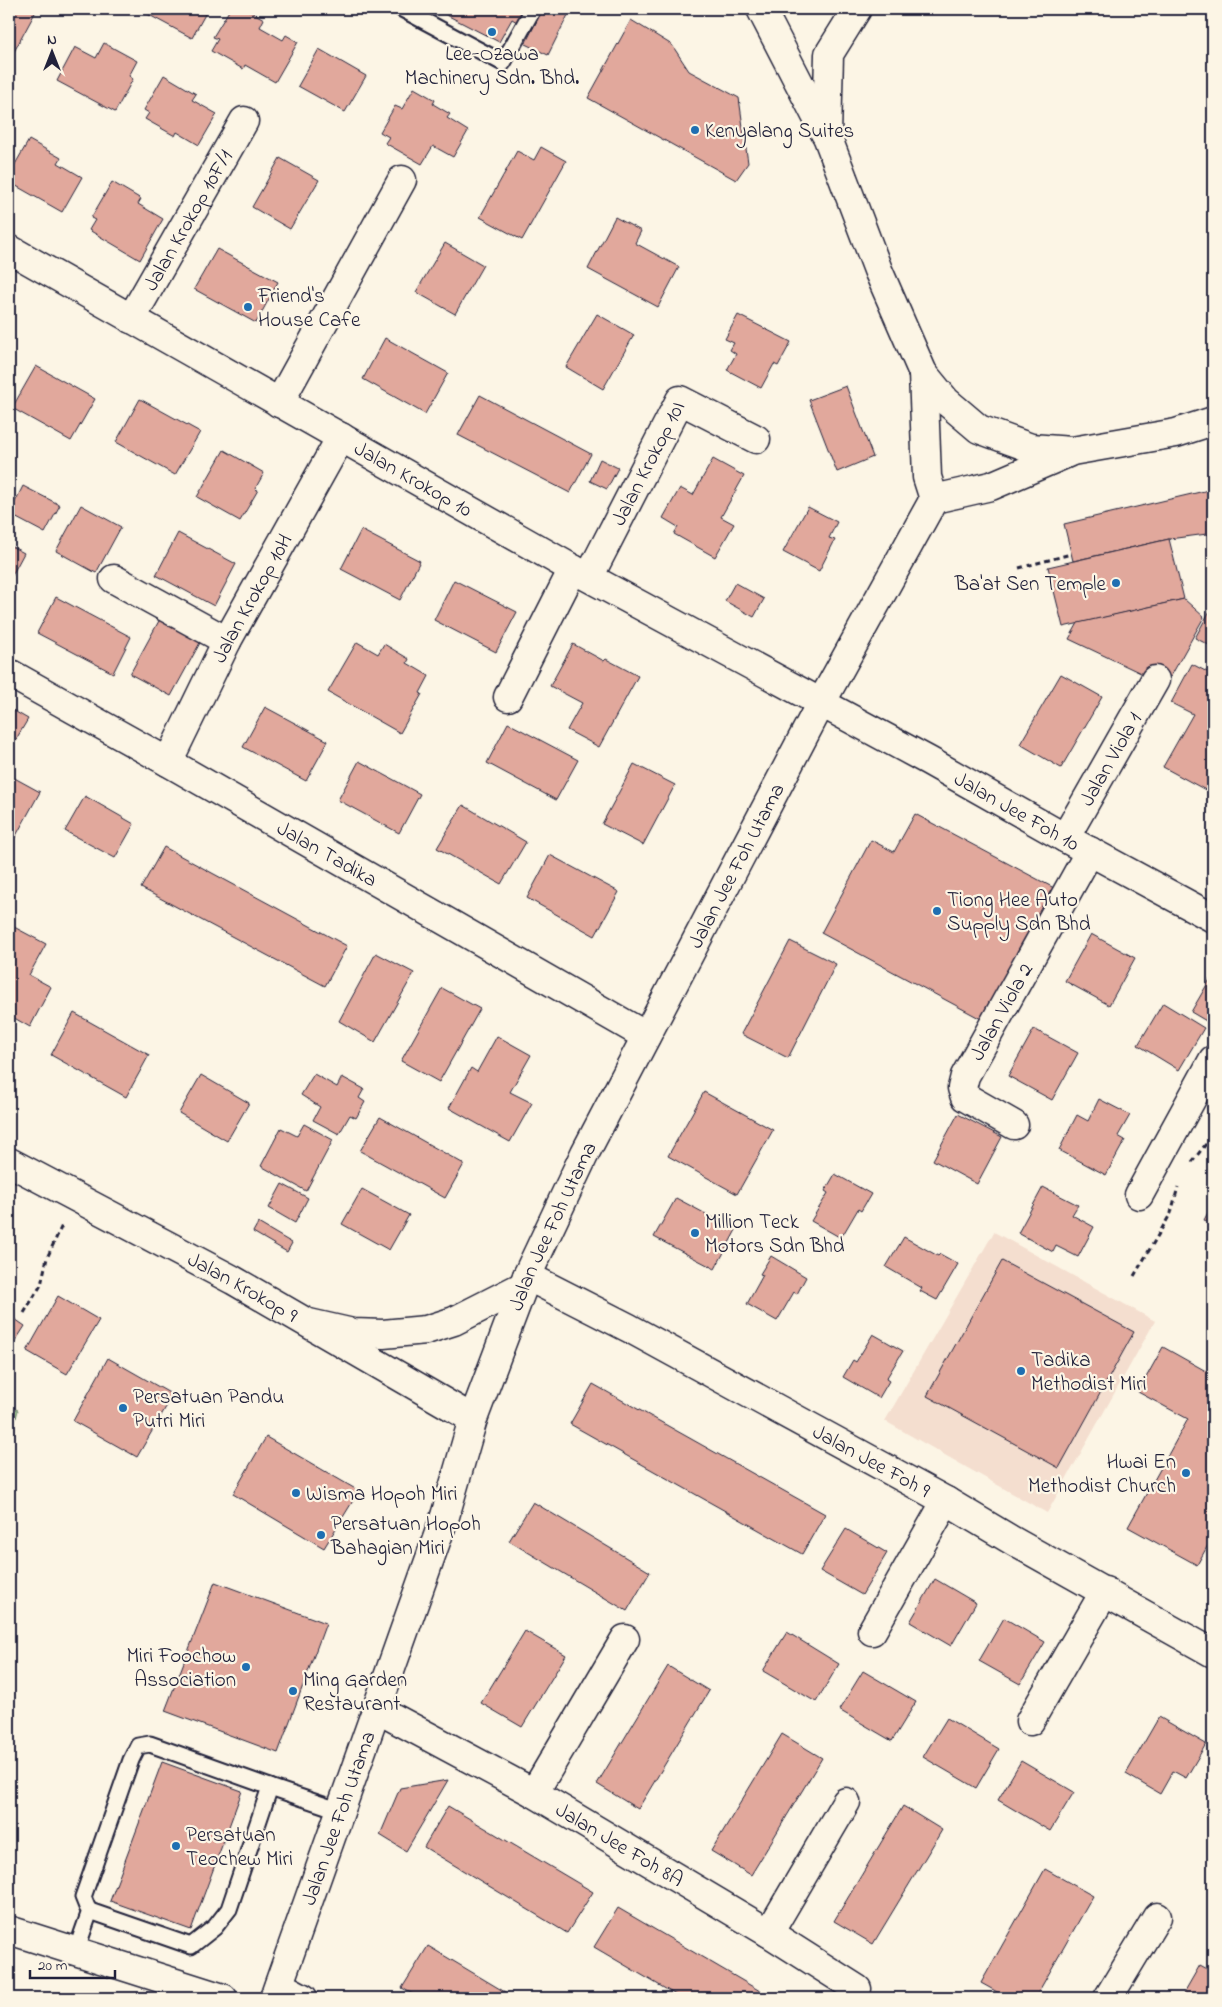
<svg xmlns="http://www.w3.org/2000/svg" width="1222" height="2007" font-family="'Indie Flower',sans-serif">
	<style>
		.built { fill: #f4decf }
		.green { fill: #b3e09e; stroke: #6a816c }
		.building { fill: #e1a89c; stroke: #22223b }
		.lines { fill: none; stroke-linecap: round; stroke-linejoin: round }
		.service-casing { stroke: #22223b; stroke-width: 19 }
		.minor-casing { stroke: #22223b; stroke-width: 31 }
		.tertiary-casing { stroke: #22223b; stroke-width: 31 }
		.path { stroke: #22223b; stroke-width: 3; stroke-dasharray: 5 4; stroke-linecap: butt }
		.service { stroke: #fcf5e5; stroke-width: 15 }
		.minor { stroke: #fcf5e5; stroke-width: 28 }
		.tertiary { stroke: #fcf5e5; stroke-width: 28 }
		.poi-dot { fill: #1f6fb2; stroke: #fcf5e5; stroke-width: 2 }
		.labels { text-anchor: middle; stroke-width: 4.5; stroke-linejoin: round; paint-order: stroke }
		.poi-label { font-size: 21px; fill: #22223b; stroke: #fcf5e5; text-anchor: start }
		.street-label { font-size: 21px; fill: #22223b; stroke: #fcf5e5 }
	</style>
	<rect width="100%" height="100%" fill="#fcf5e5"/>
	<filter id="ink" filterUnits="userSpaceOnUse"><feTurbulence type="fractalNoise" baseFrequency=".02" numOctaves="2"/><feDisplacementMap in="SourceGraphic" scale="10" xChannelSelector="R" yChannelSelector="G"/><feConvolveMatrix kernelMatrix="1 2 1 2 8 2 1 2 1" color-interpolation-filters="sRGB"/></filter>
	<g filter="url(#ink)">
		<path class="built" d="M 994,1232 L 1155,1321 L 1047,1513 L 885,1421 Z"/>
		<path class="green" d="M 9,1406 L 18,1410 L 9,1448 Z"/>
		<g class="building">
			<path d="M 9,9 L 32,9 L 36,11 L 9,61 Z"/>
			<path d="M 138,9 L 208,9 L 192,38 Z"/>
			<path d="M 230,9 L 246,9 L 264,19 L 260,27 L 283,40 L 286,35 L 298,42 L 275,82 L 245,65 L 243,69 L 211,51 L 218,39 L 213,37 Z"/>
			<path d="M 435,9 L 524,9 L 517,22 L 512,19 L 499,42 Z"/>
			<path d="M 543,9 L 566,9 L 570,11 L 548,55 L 525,44 Z"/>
			<path d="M 631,20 L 672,45 L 689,71 L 739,98 L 748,163 L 736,180 L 588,98 Z"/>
			<path d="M 104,43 L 137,61 L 129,76 L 133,79 L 115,112 L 57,81 L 75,47 L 96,58 Z"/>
			<path d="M 319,49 L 366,76 L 345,112 L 298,86 Z"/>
			<path d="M 164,75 L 196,94 L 192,100 L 217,114 L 199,145 L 177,132 L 175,136 L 145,119 L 149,113 L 144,110 Z"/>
			<path d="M 414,88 L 435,100 L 433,104 L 450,114 L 447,118 L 468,131 L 453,157 L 433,146 L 422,164 L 385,143 L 389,137 L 380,132 L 395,106 L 402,109 Z"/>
			<path d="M 29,140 L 61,158 L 58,163 L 82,177 L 62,212 L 11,183 L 15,176 L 10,173 Z"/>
			<path d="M 541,147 L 566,161 L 522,240 L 480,217 L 517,151 L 534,160 Z"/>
			<path d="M 280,158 L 319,180 L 290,229 L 252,207 Z"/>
			<path d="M 112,182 L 141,199 L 138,204 L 163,219 L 140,260 L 89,230 L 95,220 L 91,218 Z"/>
			<path d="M 615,217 L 641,231 L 635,243 L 679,267 L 658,307 L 588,269 Z"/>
			<path d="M 445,243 L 483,265 L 455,314 L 416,292 Z"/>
			<path d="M 217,249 L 278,282 L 256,323 L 194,289 Z"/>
			<path d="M 597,314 L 634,335 L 603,389 L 566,367 Z"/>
			<path d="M 738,315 L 791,342 L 778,366 L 774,364 L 761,388 L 727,370 L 736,354 L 730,350 L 734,343 L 725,339 Z"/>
			<path d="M 385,338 L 448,373 L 425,414 L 363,379 Z"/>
			<path d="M 36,366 L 95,399 L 71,441 L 12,408 Z"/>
			<path d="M 846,386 L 873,457 L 837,472 L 809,400 Z"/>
			<path d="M 480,395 L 591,454 L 570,493 L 458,435 Z"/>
			<path d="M 140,399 L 200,432 L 175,475 L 116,442 Z"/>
			<path d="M 224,450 L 264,473 L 255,489 L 258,490 L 240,521 L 197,497 Z"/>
			<path d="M 600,459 L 618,468 L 607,489 L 590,481 Z"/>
			<path d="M 713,459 L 744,476 L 721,517 L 734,524 L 715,557 L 674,534 L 678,527 L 663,518 L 680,488 L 693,495 Z"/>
			<path d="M 23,486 L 60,505 L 45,533 L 9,514 Z"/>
			<path d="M 1213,489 L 1213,537 L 1207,534 L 1169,539 L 1073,561 L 1064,524 Z"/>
			<path d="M 81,505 L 121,527 L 96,573 L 56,551 Z"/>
			<path d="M 808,507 L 837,522 L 829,538 L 835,540 L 819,571 L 783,552 Z"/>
			<path d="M 361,530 L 420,561 L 400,600 L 341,569 Z"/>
			<path d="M 178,533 L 236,564 L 214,606 L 156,575 Z"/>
			<path d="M 1169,539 L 1184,599 L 1063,627 L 1048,567 Z"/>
			<path d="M 9,545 L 24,553 L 9,581 Z"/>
			<path d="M 454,580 L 517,612 L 496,652 L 434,620 Z"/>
			<path d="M 735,583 L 764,599 L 754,617 L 725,601 Z"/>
			<path d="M 56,597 L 131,637 L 113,673 L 37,633 Z"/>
			<path d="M 1184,599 L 1204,617 L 1166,685 L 1069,639 L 1078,623 Z"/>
			<path d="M 1213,605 L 1213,647 L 1195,638 Z"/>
			<path d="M 160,619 L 201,641 L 171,696 L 130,674 Z"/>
			<path d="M 357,642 L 378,654 L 384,644 L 409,659 L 407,663 L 429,676 L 420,693 L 422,694 L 400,733 L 328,692 Z"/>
			<path d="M 573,644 L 604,661 L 606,659 L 638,676 L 599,747 L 567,730 L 582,703 L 550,686 Z"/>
			<path d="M 1192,664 L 1213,675 L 1213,794 L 1163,767 L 1193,714 L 1171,703 Z"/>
			<path d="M 1061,674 L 1102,697 L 1061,768 L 1020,744 Z"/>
			<path d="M 265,707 L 328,741 L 306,781 L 243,747 Z"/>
			<path d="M 9,708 L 28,719 L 15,741 L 9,737 Z"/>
			<path d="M 508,723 L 578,760 L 556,800 L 487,763 Z"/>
			<path d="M 359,761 L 420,794 L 399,833 L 338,800 Z"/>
			<path d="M 634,764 L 675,785 L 643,845 L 602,824 Z"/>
			<path d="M 9,775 L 40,792 L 12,843 L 9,841 Z"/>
			<path d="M 85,796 L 134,824 L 115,858 L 65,831 Z"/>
			<path d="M 463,805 L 526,842 L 501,884 L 437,848 Z"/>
			<path d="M 915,814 L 1054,888 L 983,1020 L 821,933 L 871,840 L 894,852 Z"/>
			<path d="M 164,847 L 347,946 L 325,986 L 141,888 Z"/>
			<path d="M 550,855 L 619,892 L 595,936 L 527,898 Z"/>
			<path d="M 14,927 L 46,944 L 29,975 L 51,987 L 30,1027 L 9,1015 L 9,938 Z"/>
			<path d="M 1091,934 L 1135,958 L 1109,1005 L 1065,981 Z"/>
			<path d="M 790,941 L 836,964 L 788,1058 L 741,1034 Z"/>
			<path d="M 376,953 L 414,973 L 375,1042 L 339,1021 Z"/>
			<path d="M 1212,976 L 1213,976 L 1213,1025 L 1191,1012 Z"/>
			<path d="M 442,988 L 480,1009 L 439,1082 L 401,1061 Z"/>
			<path d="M 1163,1003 L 1204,1028 L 1179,1070 L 1138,1045 Z"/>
			<path d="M 74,1013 L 149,1055 L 126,1097 L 51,1055 Z"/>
			<path d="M 1034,1029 L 1078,1053 L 1052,1100 L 1008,1076 Z"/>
			<path d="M 497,1036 L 531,1055 L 510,1092 L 532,1103 L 510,1142 L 449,1108 L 471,1068 L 477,1072 Z"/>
			<path d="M 314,1074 L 337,1087 L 342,1077 L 364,1089 L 359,1098 L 365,1102 L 356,1118 L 350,1115 L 339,1134 L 313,1120 L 320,1107 L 301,1095 Z"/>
			<path d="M 201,1075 L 249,1103 L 227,1141 L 179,1113 Z"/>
			<path d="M 704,1092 L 773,1130 L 737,1194 L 668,1156 Z"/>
			<path d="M 1099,1099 L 1130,1115 L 1118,1136 L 1125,1140 L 1106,1175 L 1059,1150 L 1077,1115 L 1088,1121 Z"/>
			<path d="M 958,1114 L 1002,1137 L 977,1184 L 933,1160 Z"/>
			<path d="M 380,1117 L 464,1164 L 445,1198 L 360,1151 Z"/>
			<path d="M 304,1124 L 333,1140 L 306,1191 L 261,1166 L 281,1128 L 297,1136 Z"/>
			<path d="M 835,1174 L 871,1194 L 861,1211 L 858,1209 L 841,1238 L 811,1221 L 828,1193 L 825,1191 Z"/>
			<path d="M 282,1184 L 308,1198 L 295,1223 L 269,1208 Z"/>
			<path d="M 1043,1187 L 1078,1205 L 1072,1215 L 1094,1227 L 1078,1257 L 1056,1246 L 1053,1252 L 1018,1233 Z"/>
			<path d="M 362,1189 L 409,1215 L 389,1250 L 342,1224 Z"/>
			<path d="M 676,1198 L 736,1230 L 715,1269 L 654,1237 Z"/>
			<path d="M 1213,1203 L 1213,1224 L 1204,1220 Z"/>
			<path d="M 258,1223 L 292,1243 L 287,1252 L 253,1232 Z"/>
			<path d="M 904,1237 L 938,1256 L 940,1254 L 958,1264 L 937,1300 L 920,1291 L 922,1288 L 886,1267 Z"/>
			<path d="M 771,1256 L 806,1277 L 797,1294 L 794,1292 L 777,1321 L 747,1304 L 763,1275 L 760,1274 Z"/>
			<path d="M 1002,1261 L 1134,1332 L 1059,1468 L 927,1396 Z"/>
			<path d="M 58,1296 L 99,1320 L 67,1374 L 27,1351 Z"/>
			<path d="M 9,1315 L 25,1326 L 9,1351 Z"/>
			<path d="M 873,1334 L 903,1351 L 886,1379 L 889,1381 L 879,1398 L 843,1377 L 853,1360 L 856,1362 Z"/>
			<path d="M 1163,1347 L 1213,1375 L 1213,1536 L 1197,1565 L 1128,1527 L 1188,1419 L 1138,1392 Z"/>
			<path d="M 108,1358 L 173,1395 L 137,1457 L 73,1421 Z"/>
			<path d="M 593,1384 L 825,1514 L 802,1554 L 570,1424 Z"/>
			<path d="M 266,1437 L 359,1491 L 324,1548 L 233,1494 Z"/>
			<path d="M 533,1502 L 650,1572 L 627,1611 L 509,1541 Z"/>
			<path d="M 846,1529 L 887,1553 L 862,1595 L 820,1571 Z"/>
			<path d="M 935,1579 L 976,1603 L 951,1646 L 910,1622 Z"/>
			<path d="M 215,1582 L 326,1623 L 278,1753 L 165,1711 Z"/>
			<path d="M 1004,1618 L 1045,1642 L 1020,1684 L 979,1661 Z"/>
			<path d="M 525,1631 L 566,1655 L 522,1727 L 481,1703 Z"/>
			<path d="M 787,1632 L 839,1664 L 816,1702 L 763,1671 Z"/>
			<path d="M 668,1666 L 709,1691 L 638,1809 L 597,1784 Z"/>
			<path d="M 863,1671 L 916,1702 L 892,1741 L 839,1710 Z"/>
			<path d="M 1159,1717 L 1206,1744 L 1186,1778 L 1173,1771 L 1160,1794 L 1126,1774 Z"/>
			<path d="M 947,1718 L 999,1749 L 976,1788 L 923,1757 Z"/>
			<path d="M 782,1734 L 822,1758 L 751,1875 L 711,1851 Z"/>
			<path d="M 1021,1761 L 1074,1792 L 1050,1831 L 998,1800 Z"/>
			<path d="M 162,1762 L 242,1791 L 191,1930 L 110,1901 Z"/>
			<path d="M 448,1780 L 406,1851 L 380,1835 L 400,1788 Z"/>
			<path d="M 448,1806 L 593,1892 L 567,1933 L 424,1847 Z"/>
			<path d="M 903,1806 L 942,1830 L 873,1944 L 834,1921 Z"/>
			<path d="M 1045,1869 L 1093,1896 L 1035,1998 L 1008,1998 L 981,1983 Z"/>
			<path d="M 618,1908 L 772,1998 L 681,1998 L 594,1947 Z"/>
			<path d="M 428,1946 L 515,1998 L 420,1998 L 402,1988 Z"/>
			<path d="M 1200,1965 L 1213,1972 L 1213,1998 L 1181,1998 Z"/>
		</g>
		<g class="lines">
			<g class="service-casing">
				<g id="service">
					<path d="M 402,9 L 503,63 L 533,9"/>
					<path d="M 150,1744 L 270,1787 L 229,1909 L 215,1927 L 191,1946 L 90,1911 L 87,1907 L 83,1897 L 131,1760 L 138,1746 Z"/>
					<path d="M 270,1787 L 341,1811"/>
					<path d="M 76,1951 L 90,1911"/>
				</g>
			</g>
			<g class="minor-casing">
				<g id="minor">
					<path id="s1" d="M 9,249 L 573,569 L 929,761 L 1065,838 L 1213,918"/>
					<path id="s2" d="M 131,319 L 244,121"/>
					<path d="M 279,403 L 402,180"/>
					<path id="s3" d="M 589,577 L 680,400 L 756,439"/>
					<path d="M 114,579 L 227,641"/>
					<path id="s4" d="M 9,673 L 168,762 L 646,1036"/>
					<path d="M 508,697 L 573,569"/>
					<path id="s5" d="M 168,762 L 227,641 L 341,437"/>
					<path id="s6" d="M 1065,838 L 1155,680"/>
					<path id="s7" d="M 1014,1125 L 965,1097 L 962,1088 L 965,1076 L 1090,851"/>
					<path id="s8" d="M 9,1162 L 233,1280 L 473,1419"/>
					<path d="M 1139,1195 L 1213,1060"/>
					<path id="s9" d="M 527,1276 L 629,1328 L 946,1501 L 1013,1541 L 1213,1653"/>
					<path d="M 872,1631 L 946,1501"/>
					<path id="s10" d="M 377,1709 L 534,1793 L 769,1933 L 857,1989"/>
					<path d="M 1030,1721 L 1105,1591"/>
					<path d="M 534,1793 L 625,1639"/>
					<path d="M 9,1930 L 223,1998"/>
					<path d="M 769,1933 L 846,1802"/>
					<path d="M 279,1985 L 303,1998"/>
					<path d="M 1108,1998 L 1157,1917"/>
				</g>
			</g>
			<g class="tertiary-casing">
				<g id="tertiary">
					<path d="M 761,9 L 825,133"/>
					<path d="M 857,9 L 829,54 L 827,136 L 878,270 L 923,373 L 946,401 L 979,429 L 1031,448 L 1072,451 L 1176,433 L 1213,421"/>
					<path d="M 923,373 L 927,477 L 934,499"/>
					<path d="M 934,499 L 991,486 L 1068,453"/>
					<path d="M 309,1323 L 353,1333 L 383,1334 L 426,1330 L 454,1321 L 523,1286"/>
					<path id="s11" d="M 274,1998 L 445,1516 L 473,1419 L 527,1276 L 585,1153 L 821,703 L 934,499"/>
				</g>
			</g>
			<g class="path">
				<path d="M 1019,568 L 1071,554"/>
				<path d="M 1192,1162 L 1213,1135"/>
				<path d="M 1134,1276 L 1171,1213 L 1178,1187"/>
				<path d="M 24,1313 L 41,1285 L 47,1258 L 63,1223"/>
			</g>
			<use href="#service" class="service"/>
			<use href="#minor" class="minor"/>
			<use href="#tertiary" class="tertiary"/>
		</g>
	</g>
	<g class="poi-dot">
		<circle cx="492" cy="32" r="5"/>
		<circle cx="695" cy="130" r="5"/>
		<circle cx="248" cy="307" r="5"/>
		<circle cx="1116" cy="583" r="5"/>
		<circle cx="937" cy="911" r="5"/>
		<circle cx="695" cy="1233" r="5"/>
		<circle cx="1021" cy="1371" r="5"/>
		<circle cx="123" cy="1408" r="5"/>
		<circle cx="1186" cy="1473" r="5"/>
		<circle cx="296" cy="1493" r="5"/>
		<circle cx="321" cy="1535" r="5"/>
		<circle cx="246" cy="1667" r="5"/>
		<circle cx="293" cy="1691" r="5"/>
		<circle cx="176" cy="1846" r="5"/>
	</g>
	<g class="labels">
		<g class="poi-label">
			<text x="492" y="60" text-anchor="middle">Lee-Ozawa<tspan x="492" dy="24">Machinery Sdn. Bhd.</tspan></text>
			<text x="705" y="137">Kenyalang Suites</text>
			<text x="258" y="302">Friend's<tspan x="258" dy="24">House Cafe</tspan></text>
			<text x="1106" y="590" text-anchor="end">Ba'at Sen Temple</text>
			<text x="947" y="906">Tiong Hee Auto<tspan x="947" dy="24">Supply Sdn Bhd</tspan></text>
			<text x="705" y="1228">Million Teck<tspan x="705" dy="24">Motors Sdn Bhd</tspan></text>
			<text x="1031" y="1366">Tadika<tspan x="1031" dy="24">Methodist Miri</tspan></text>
			<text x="133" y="1403">Persatuan Pandu<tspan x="133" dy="24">Putri Miri</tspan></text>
			<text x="1176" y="1468" text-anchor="end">Hwai En<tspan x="1176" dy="24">Methodist Church</tspan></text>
			<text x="306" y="1500">Wisma Hopoh Miri</text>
			<text x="331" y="1530">Persatuan Hopoh<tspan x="331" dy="24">Bahagian Miri</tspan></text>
			<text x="236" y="1662" text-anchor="end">Miri Foochow<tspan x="236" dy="24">Association</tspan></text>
			<text x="303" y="1686">Ming Garden<tspan x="303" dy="24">Restaurant</tspan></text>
			<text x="186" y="1841">Persatuan<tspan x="186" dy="24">Teochew Miri</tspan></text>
		</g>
		<g class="street-label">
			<text dy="7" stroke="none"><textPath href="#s2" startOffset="114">Jalan Krokop 10F/1</textPath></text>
			<text dy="7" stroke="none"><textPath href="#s3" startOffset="128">Jalan Krokop 10I</textPath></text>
			<text dy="7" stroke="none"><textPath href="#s1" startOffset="465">Jalan Krokop 10</textPath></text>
			<text dy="7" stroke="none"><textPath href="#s5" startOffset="184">Jalan Krokop 10H</textPath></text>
			<text dy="7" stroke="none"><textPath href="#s6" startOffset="91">Jalan Viola 1</textPath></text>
			<text dy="7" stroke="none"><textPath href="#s1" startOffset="1154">Jalan Jee Foh 10</textPath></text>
			<text dy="7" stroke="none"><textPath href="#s4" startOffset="366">Jalan Tadika</textPath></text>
			<text dy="7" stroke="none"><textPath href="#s11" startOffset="1226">Jalan Jee Foh Utama</textPath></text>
			<text dy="7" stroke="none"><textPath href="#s7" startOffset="152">Jalan Viola 2</textPath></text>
			<text dy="7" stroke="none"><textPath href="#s11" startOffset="821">Jalan Jee Foh Utama</textPath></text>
			<text dy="7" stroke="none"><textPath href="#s8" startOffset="265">Jalan Krokop 9</textPath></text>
			<text dy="7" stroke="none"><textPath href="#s9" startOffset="391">Jalan Jee Foh 9</textPath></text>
			<text dy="7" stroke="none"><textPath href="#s11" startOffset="191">Jalan Jee Foh Utama</textPath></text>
			<text dy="7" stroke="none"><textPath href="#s10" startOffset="278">Jalan Jee Foh 8A</textPath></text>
		</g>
	</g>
	<rect width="1222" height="2007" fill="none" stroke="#fcf5e5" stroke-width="30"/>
	<rect x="15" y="15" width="1192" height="1977" fill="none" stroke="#22223b" stroke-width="2" filter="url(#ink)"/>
	<g transform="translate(52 52)" stroke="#fcf5e5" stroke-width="4" paint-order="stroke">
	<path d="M0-4L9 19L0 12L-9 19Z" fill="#22223b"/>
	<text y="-8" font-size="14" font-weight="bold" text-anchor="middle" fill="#22223b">N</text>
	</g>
	<path d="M30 1970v8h85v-8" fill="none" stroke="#22223b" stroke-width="2.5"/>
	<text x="38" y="1970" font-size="15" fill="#22223b" stroke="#fcf5e5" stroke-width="4" paint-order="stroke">20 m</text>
</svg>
